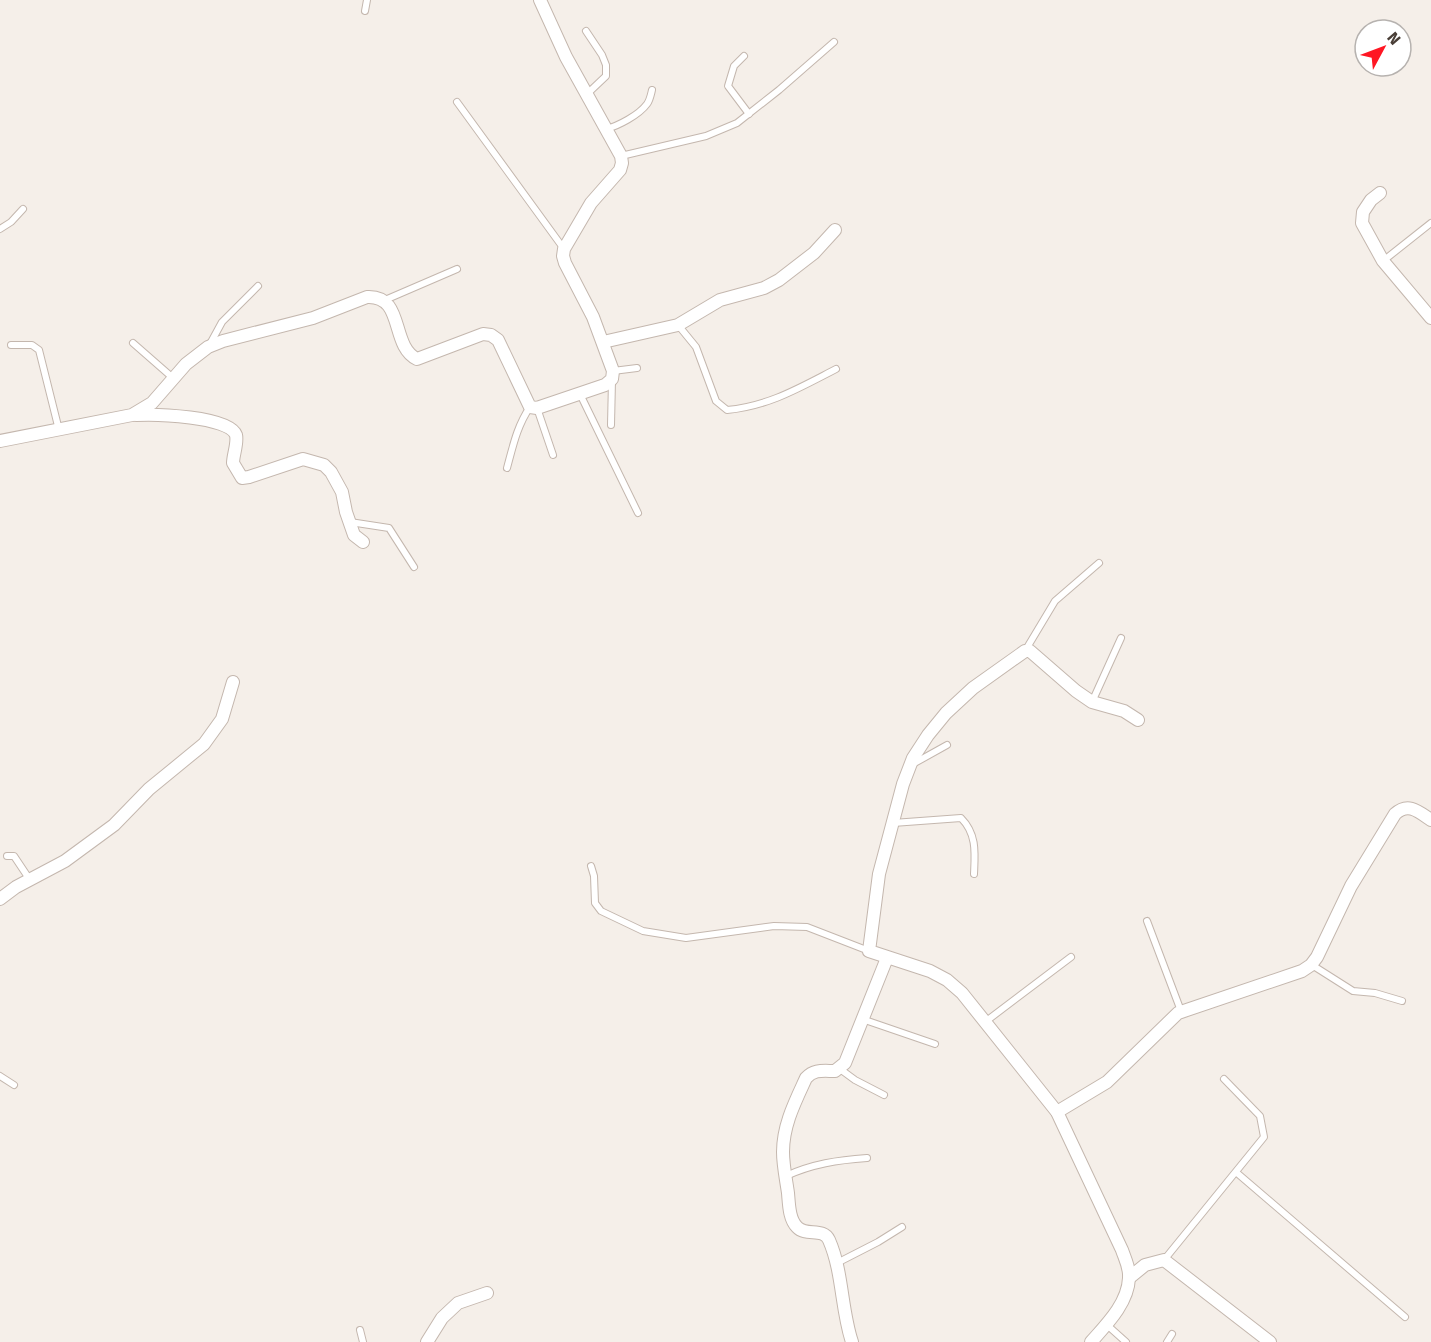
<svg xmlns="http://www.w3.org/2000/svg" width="1431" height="1342" font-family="'Fira Sans',sans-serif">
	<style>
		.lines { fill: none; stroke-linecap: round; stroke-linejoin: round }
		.service-casing { stroke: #c4b7ae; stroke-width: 8 }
		.minor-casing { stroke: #c4b7ae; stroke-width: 14 }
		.service { stroke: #fff; stroke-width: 6 }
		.minor { stroke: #fff; stroke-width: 12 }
	</style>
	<rect width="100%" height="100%" fill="#f5efe9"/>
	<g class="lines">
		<g class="service-casing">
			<g id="service">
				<path d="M 365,11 L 367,0"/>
				<path d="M 586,31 L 602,55 L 606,65 L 606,76 L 587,94"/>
				<path d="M 744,56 L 734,66 L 728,86 L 749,114"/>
				<path d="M 457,102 L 564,249"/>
				<path d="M 606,129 C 618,126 639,115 647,104 C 650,100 651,94 652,90"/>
				<path d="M 621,156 L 706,136 L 737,123 L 779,90 L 834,42"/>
				<path d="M 0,229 L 11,222 L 23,209"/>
				<path d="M 1383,261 L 1431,223"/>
				<path d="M 385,300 L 457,269"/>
				<path d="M 678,325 L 696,347 L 716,401 L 727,410 C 769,406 799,388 836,369"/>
				<path d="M 133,343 L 173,378"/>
				<path d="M 210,344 L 222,322 L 258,286"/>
				<path d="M 11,345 L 32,345 L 39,350 L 59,430"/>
				<path d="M 613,371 L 637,368"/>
				<path d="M 580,394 L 638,513"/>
				<path d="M 537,408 L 553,455"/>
				<path d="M 611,425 L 612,380"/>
				<path d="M 507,468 C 513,446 517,426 530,407"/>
				<path d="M 350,522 L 389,528 L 414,567"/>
				<path d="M 1025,651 L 1055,601 L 1099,563"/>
				<path d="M 1092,702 L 1121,638"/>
				<path d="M 911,765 L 947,745"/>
				<path d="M 893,823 L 961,818 C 977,834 975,853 974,874"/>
				<path d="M 7,856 L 14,856 L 30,880"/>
				<path d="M 591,866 L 594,876 L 595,903 L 601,911 L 643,931 L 686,938 L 774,926 L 807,927 L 869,951"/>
				<path d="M 1147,921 L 1181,1011"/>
				<path d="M 1312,965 L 1353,991 L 1375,993 L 1402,1001"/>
				<path d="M 862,1019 L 935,1044"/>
				<path d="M 985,1022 L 1071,957"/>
				<path d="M 840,1069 L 855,1080 L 884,1095"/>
				<path d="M 0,1076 L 14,1085"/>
				<path d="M 1237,1173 L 1405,1317"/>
				<path d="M 786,1176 C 812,1164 838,1160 867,1158"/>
				<path d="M 1164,1260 L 1264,1137 L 1260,1116 L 1224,1079"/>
				<path d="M 837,1263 L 878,1242 L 902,1227"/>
				<path d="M 1107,1325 L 1126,1342"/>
				<path d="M 360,1330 L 363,1342"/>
				<path d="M 1167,1342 L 1172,1334"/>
			</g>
		</g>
		<g class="minor-casing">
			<g id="minor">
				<path d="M 1380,193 L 1371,200 L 1363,212 L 1362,223 L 1383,261 L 1431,318"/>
				<path d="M 603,342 L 678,325 L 720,300 L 764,288 L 779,280 L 814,253 L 835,230"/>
				<path d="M 136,415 C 154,414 229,416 236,435 C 238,443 233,455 233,463 L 242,478 L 249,477 L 303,459 L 324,465 L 331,472 L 342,492 L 346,512 L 354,535 L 363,542"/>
				<path d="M 0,441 L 132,415 L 152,403 L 186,364 L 208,347 L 223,341 L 313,318 L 367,297 C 405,295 390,346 417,359 L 483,334 L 491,335 L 498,340 L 530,407 L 537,408 L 605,385 L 612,379 L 613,371 L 593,317 L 565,263 L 563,256 L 564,249 L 591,203 L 620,170 L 622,163 L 621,156 L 566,57 L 540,0"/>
				<path d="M 0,899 L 16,887 L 65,861 L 114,825 L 149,789 L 204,744 L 222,719 L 233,682"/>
				<path d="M 1057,1112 L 1107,1082 L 1178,1013 L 1302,971 L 1311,965 L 1317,957 L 1351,886 L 1395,814 C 1408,802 1418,811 1431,820"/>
				<path d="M 1129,1278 L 1145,1265 L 1164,1260 L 1270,1342"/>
				<path d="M 427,1342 L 442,1318 L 458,1303 L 487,1293"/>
				<path d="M 852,1342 C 841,1309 843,1272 829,1240 C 823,1227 806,1237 797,1227 C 789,1219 789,1204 788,1193 C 786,1179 783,1165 783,1152 C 783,1125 795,1102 806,1078 C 814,1069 823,1071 835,1071 L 845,1063 L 887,958"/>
				<path d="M 1091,1342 C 1107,1324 1128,1303 1129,1278 C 1130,1268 1125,1259 1122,1250 L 1057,1112 L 962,993 L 947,980 L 930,971 L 869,951 L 879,874 L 903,784 L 913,758 L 928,735 L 946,713 L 973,688 L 1025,651 L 1030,651 L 1076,691 L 1092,702 L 1124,711 L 1138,720"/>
			</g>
		</g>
		<use href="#service" class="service"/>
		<use href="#minor" class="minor"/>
	</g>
	<g transform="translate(1383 48) rotate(49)"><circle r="28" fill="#ffffff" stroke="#b6b2af" stroke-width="1.5"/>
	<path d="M0-4.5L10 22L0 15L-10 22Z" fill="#ff1623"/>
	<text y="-9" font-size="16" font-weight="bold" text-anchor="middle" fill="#493e37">N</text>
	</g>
</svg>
